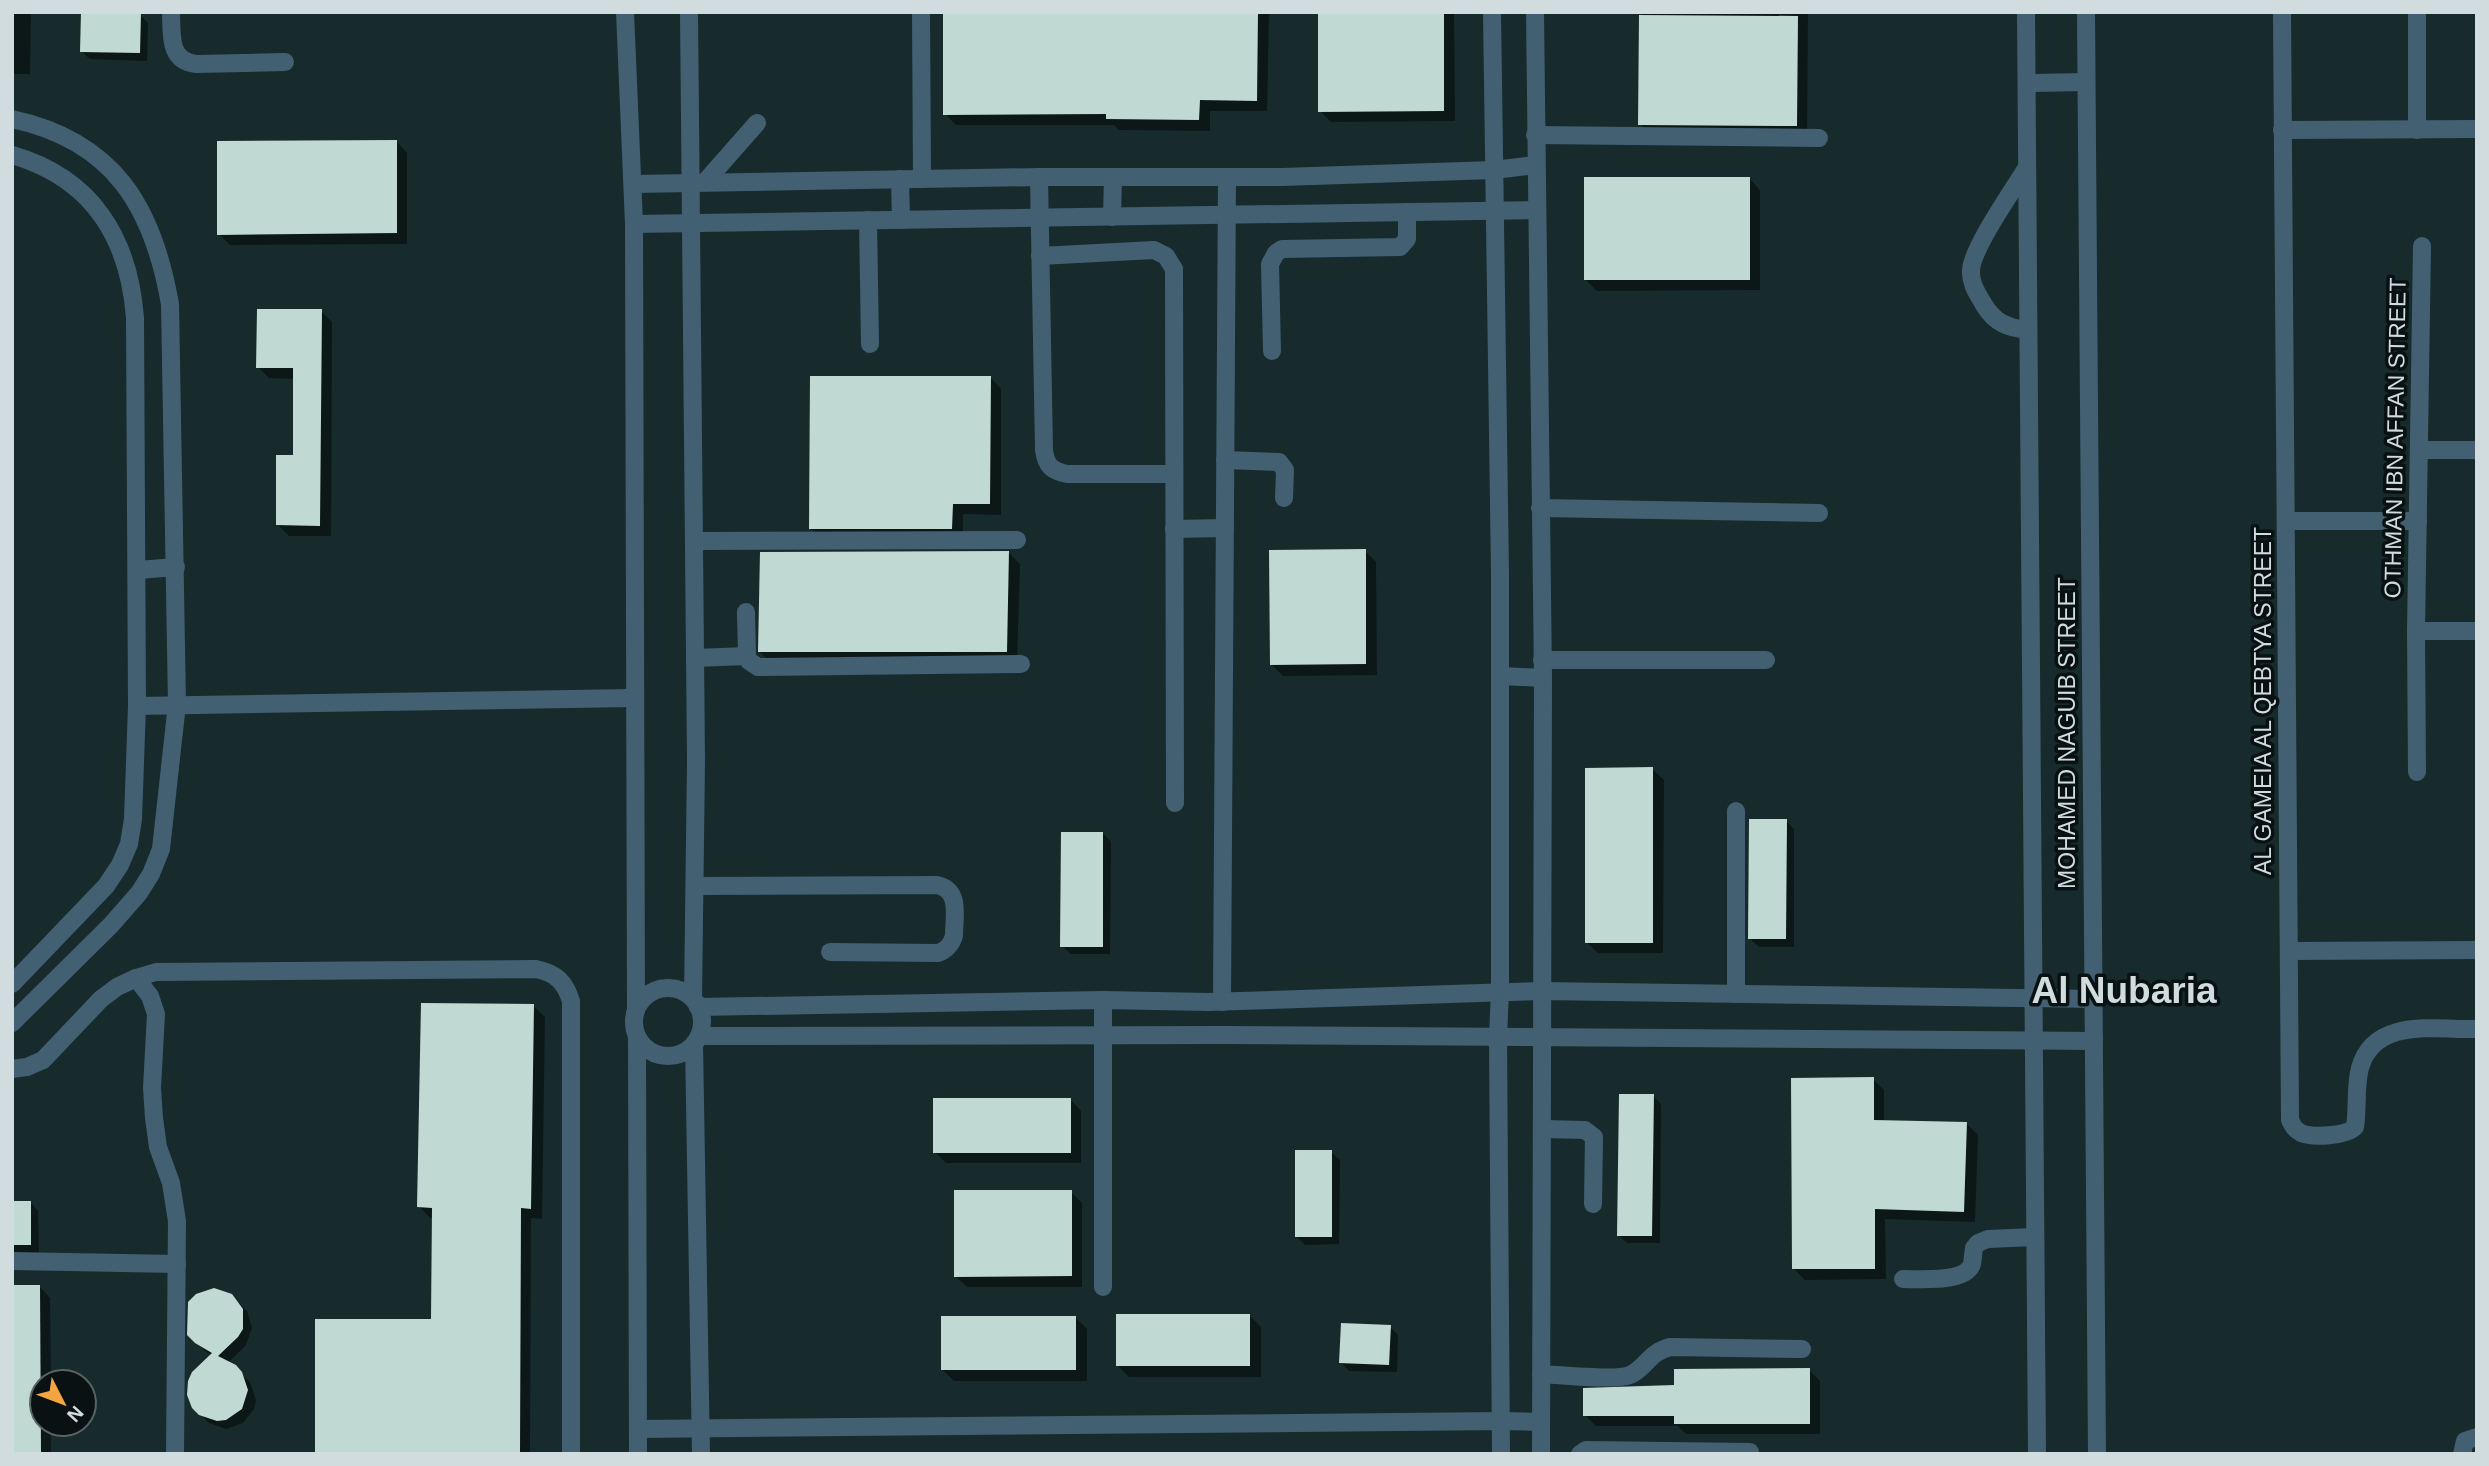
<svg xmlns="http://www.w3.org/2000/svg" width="2489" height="1466" font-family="Arial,sans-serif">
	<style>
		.shadow { fill: #0007 }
		.building { fill: #c1d9d3 }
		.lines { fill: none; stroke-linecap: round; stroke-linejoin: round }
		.minor { stroke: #426072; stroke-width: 18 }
		.labels { text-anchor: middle; stroke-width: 7; stroke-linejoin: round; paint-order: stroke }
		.street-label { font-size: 23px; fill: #d0dcde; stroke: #091113 }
		.town-label { font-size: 37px; font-weight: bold; fill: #d0dcde; stroke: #091113 }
	</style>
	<rect width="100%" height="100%" fill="#172b2d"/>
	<g class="shadow">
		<path d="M 12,12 L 31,12 L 30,74 L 12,74 Z"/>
		<path d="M 945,12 L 1269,12 L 1267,111 L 1210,111 L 1210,131 L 1119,130 L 1114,125 L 956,125 L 945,114 Z"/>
		<path d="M 1320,12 L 1454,12 L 1455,121 L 1331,122 L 1320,111 Z"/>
		<path d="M 1641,12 L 1808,12 L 1807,137 L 1651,135 L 1640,124 Z"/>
		<path d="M 140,15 L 148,23 L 147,61 L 90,59 L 81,51 Z"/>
		<path d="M 396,141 L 407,153 L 407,244 L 230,245 L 219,234 Z"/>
		<path d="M 1749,178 L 1760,190 L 1760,290 L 1597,291 L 1585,279 Z"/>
		<path d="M 321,311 L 332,322 L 331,536 L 289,536 L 278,525 L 295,457 L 295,379 L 269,378 L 258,367 Z"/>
		<path d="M 990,377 L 1001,389 L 1001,515 L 963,514 L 963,539 L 822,540 L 811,529 Z"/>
		<path d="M 1365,551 L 1376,562 L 1377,675 L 1283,676 L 1271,664 Z"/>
		<path d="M 1009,553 L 1020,564 L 1017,663 L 771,663 L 760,652 Z"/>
		<path d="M 1652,769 L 1664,780 L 1663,953 L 1598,953 L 1586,942 Z"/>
		<path d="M 1786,821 L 1794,829 L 1794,947 L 1759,947 L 1750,939 Z"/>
		<path d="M 1103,833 L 1111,842 L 1110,954 L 1071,954 L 1062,946 Z"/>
		<path d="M 533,1006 L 545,1017 L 542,1219 L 531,1218 L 530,1454 L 316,1454 L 433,1321 L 434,1218 L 430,1218 L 419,1206 Z"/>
		<path d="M 1873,1079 L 1884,1090 L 1884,1122 L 1967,1124 L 1978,1135 L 1975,1222 L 1885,1219 L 1886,1279 L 1805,1280 L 1794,1269 Z"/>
		<path d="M 1653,1096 L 1661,1104 L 1660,1243 L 1627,1243 L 1618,1235 Z"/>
		<path d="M 1070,1099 L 1081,1111 L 1081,1163 L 946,1163 L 935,1152 Z"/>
		<path d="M 1331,1152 L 1340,1160 L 1339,1244 L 1305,1245 L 1297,1237 Z"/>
		<path d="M 1071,1192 L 1082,1203 L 1082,1287 L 967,1287 L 955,1276 Z"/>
		<path d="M 30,1202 L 38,1211 L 39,1253 L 12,1253 L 12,1203 Z"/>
		<path d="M 39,1286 L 50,1298 L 51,1382 L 42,1382 L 42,1424 L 51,1424 L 51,1454 L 12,1454 Z"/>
		<path d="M 238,1302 L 247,1311 L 252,1328 L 246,1345 L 228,1363 L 250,1382 L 256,1400 L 254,1409 L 243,1423 L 226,1429 L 209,1423 L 200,1414 L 212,1355 L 205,1351 L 189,1334 Z"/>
		<path d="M 1250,1316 L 1261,1327 L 1261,1377 L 1129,1377 L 1118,1366 Z"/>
		<path d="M 1076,1318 L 1087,1329 L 1087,1381 L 954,1381 L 943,1370 Z"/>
		<path d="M 1390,1327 L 1398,1335 L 1397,1372 L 1349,1371 L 1341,1362 Z"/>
		<path d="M 1809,1370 L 1820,1381 L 1820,1434 L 1686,1434 L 1678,1426 L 1596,1426 L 1585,1415 L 1676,1387 Z"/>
	</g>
	<g class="building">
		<path d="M 81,12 L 141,13 L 140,53 L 80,52 Z"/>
		<path d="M 943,12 L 1258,12 L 1257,101 L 1200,100 L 1199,120 L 1106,119 L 1106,114 L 943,115 Z"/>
		<path d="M 1318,12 L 1444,12 L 1444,111 L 1318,112 Z"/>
		<path d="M 1639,15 L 1798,16 L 1797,126 L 1638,125 Z"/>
		<path d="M 397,140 L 397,233 L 217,235 L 217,141 Z"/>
		<rect x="1584" y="177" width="166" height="103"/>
		<path d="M 257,309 L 322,309 L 320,526 L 276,525 L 276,455 L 293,455 L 293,368 L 256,368 Z"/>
		<path d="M 810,376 L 991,376 L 990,504 L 953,504 L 952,529 L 809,529 Z"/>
		<path d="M 1366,549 L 1366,664 L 1270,665 L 1269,550 Z"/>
		<path d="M 1009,551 L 1007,652 L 758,652 L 760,552 Z"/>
		<path d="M 1653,767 L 1653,943 L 1585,943 L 1585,768 Z"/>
		<path d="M 1749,819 L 1787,819 L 1786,939 L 1748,939 Z"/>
		<path d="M 1061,832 L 1103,832 L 1103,947 L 1060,947 Z"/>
		<path d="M 421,1003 L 534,1004 L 531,1209 L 521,1208 L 520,1454 L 315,1454 L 315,1319 L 431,1319 L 432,1208 L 417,1207 Z"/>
		<path d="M 1874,1077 L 1874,1120 L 1967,1122 L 1964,1212 L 1875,1209 L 1875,1269 L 1792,1269 L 1791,1078 Z"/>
		<path d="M 1619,1094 L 1654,1094 L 1652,1236 L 1617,1236 Z"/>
		<rect x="933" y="1098" width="138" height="55"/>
		<rect x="1295" y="1150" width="37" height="87"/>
		<path d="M 954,1190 L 1072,1190 L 1072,1276 L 954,1277 Z"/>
		<rect x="12" y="1201" width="19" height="44"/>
		<path d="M 12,1285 L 40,1285 L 41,1454 L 12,1454 Z"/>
		<path d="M 214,1288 L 232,1294 L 243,1309 L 243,1329 L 238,1337 L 218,1356 L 236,1365 L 242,1372 L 248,1390 L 242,1409 L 226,1420 L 217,1421 L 199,1415 L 192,1408 L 187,1395 L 188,1381 L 192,1372 L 212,1353 L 195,1343 L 187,1335 L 188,1302 L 196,1294 Z"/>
		<rect x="1116" y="1314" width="134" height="52"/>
		<rect x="941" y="1316" width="135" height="54"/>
		<path d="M 1341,1323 L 1391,1325 L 1389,1365 L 1339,1363 Z"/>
		<path d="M 1810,1368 L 1810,1424 L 1674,1424 L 1674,1416 L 1583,1416 L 1583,1388 L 1674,1385 L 1674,1369 Z"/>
	</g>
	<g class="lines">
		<g class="minor">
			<path d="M 171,12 C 172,34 168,61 196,64 L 285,62"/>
			<path d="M 625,12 L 634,224 L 636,1010"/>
			<path d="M 689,12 L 696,761 L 693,999"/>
			<path d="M 921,12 L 922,179"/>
			<path d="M 1492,12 L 1500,574 L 1500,991 L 1498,1037 L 1501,1454"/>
			<path d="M 1535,12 L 1543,678 L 1541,1454"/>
			<path d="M 2026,12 L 2037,1454"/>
			<path d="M 2086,12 L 2097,1454"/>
			<path d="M 2282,12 L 2290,1120 C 2293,1126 2295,1130 2301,1133 C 2313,1138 2346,1136 2355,1127 C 2358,1108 2355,1086 2360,1068 C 2374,1017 2435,1030 2477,1029"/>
			<path d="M 2417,12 L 2417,130"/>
			<path d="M 2027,83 L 2086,82"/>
			<path d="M 12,119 C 114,141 153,207 170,304 L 177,704 L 161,849 L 151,874 L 139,893 L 111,925 L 12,1023"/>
			<path d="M 2282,130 L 2477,129"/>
			<path d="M 1535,135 L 1819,138"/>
			<path d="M 12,155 C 92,178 129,238 135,318 L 137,706 L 133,819 L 129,844 L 120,865 L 106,886 L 12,984"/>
			<path d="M 2027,167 C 2014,189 1972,248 1971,270 C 1970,284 1978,294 1984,305 C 1995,323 2008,328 2028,330"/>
			<path d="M 1039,177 L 1044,450 C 1046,466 1052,471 1067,474 L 1174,474"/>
			<path d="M 900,179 L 901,220"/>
			<path d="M 705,182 L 757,123"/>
			<path d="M 633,184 L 1039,177 L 1282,177 L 1494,170 L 1535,165"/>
			<path d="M 1112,217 L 1113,177"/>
			<path d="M 868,220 L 870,344"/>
			<path d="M 634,224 L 1536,210"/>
			<path d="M 1040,256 L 1154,250 L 1166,256 L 1174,269 L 1175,803"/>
			<path d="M 1272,351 L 1270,264 L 1276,253 L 1282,249 L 1400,247 L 1407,239 L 1407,212"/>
			<path d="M 2419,450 L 2477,450"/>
			<path d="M 1225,460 L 1279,462 L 1285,470 L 1284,498"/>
			<path d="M 1540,508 L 1819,513"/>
			<path d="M 2286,521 L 2418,521"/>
			<path d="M 1174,529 L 1225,528"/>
			<path d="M 694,541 L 1017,540"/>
			<path d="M 138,570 L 176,567"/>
			<path d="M 746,612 L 747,656 L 749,661 L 758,667 L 1021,664"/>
			<path d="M 2416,631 L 2477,631"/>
			<path d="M 695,658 L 747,656"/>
			<path d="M 1542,660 L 1766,660"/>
			<path d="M 1501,676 L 1543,678"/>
			<path d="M 137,706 L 633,698"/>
			<path d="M 2417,772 L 2416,631 L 2422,246"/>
			<path d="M 1736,811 L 1736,994"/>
			<path d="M 695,886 L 937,885 C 961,890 954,916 954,936 C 951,945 947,950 938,953 L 830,952"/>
			<path d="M 2290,951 L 2477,950"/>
			<path d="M 136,978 L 150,996 L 156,1014 L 152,1088 L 154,1118 L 158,1147 L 171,1183 L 177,1221 L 175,1454"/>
			<circle cx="668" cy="1022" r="34"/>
			<path d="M 1103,1000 L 1103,1287"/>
			<path d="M 1222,1002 L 1227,178"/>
			<path d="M 698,1007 L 1103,1000 L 1208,1002 L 1542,991 L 2094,999"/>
			<path d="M 699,1036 L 1222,1035 L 2094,1041"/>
			<path d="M 637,1038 L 638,1454"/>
			<path d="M 694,1044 L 701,1454"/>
			<path d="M 12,1069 L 27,1067 L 43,1060 L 101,999 L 117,987 L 136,978 L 156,972 L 536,969 C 556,973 565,982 571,1001 L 571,1454"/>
			<path d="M 1543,1129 L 1585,1130 L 1594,1137 L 1593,1204"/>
			<path d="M 12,1261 L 177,1264"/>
			<path d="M 1903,1279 C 1920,1279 1966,1283 1972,1264 C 1973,1259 1973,1253 1974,1248 L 1978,1243 L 1988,1239 L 2035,1237"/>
			<path d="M 1541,1374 C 1560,1375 1616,1381 1630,1375 C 1647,1367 1648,1353 1670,1347 L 1802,1349"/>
			<path d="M 638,1429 L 1502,1421 L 1541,1422"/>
			<path d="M 1580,1454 L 1586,1450 L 1750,1452"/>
			<path d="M 2462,1454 L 2465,1441 L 2477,1437"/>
		</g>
	</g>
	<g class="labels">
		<g class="street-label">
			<text transform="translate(2395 438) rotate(-89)" y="8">OTHMAN IBN AFFAN STREET</text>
			<text transform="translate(2263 701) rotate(-90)" y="8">AL GAMEIA AL QEBTYA STREET</text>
			<text transform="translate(2067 733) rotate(-90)" y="8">MOHAMED NAGUIB STREET</text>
		</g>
		<g class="town-label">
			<text x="2124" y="1003">Al Nubaria</text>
		</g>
	</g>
	<rect width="2489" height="1466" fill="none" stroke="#d0dcde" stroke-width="28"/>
	<g transform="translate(63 1403) rotate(132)"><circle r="33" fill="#091113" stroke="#596264" stroke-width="2"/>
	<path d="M0-5L12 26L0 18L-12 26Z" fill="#f4a443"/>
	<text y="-10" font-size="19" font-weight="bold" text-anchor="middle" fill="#d0dcde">N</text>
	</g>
</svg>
